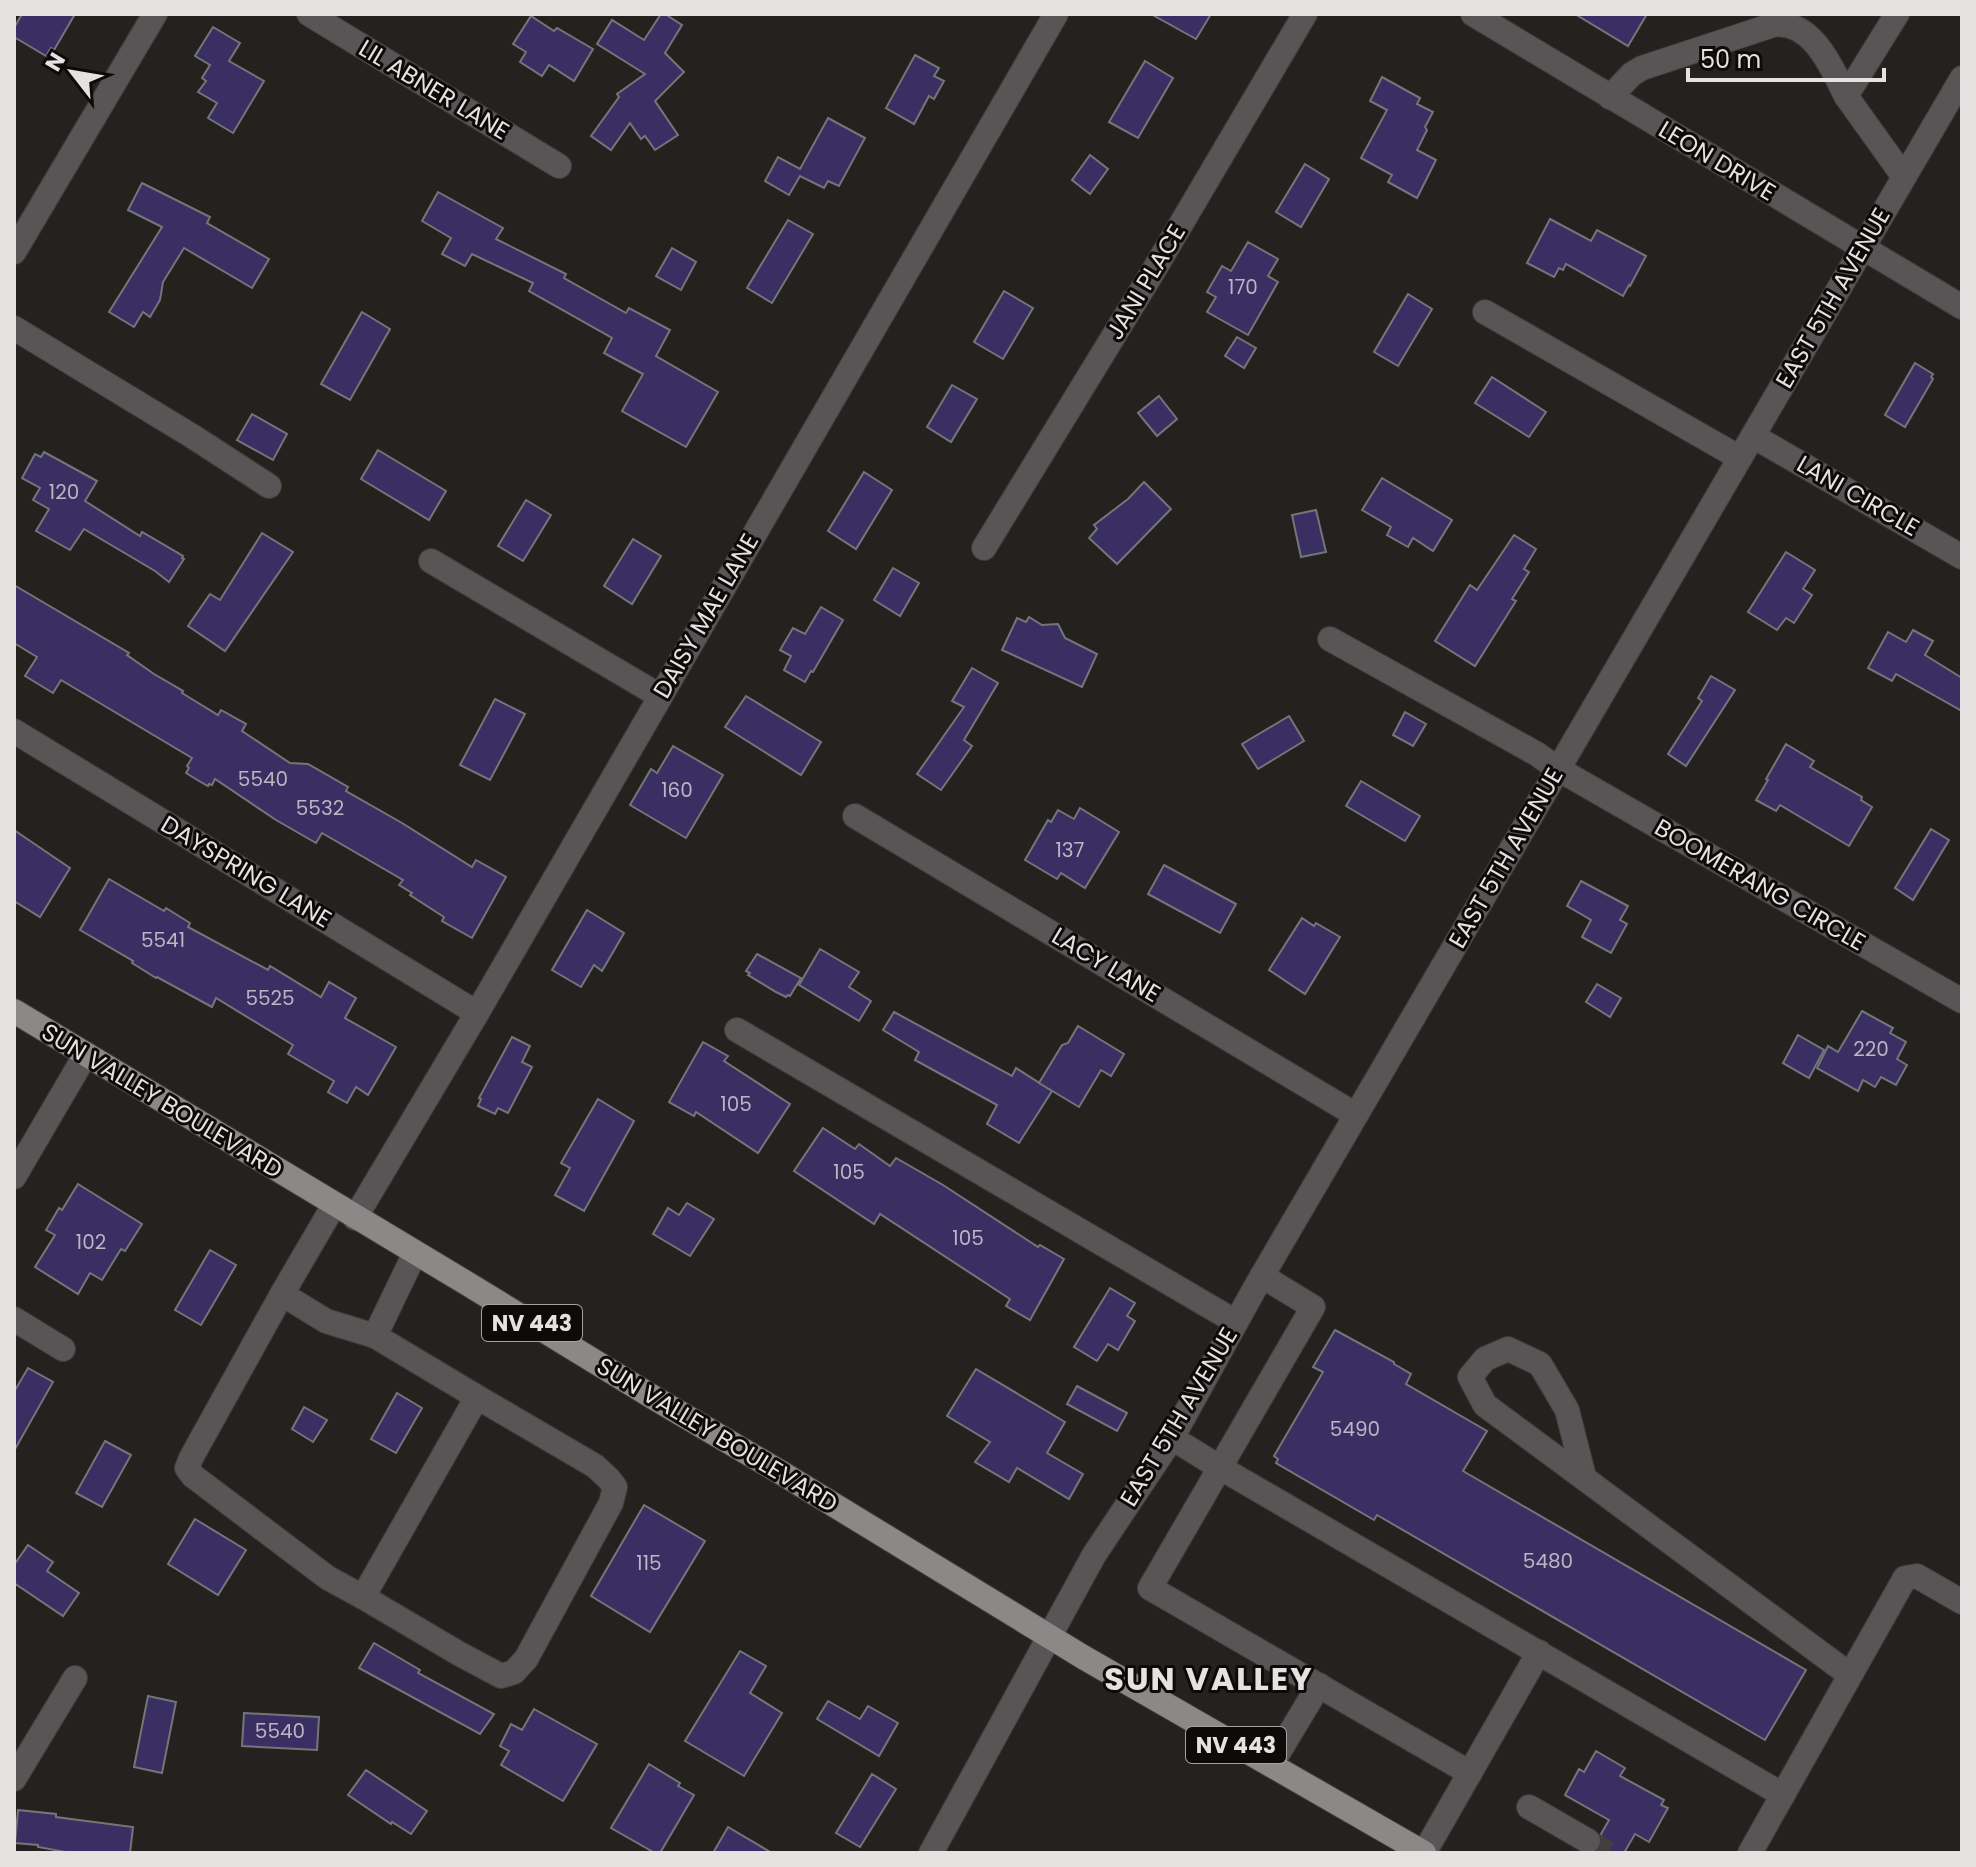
<svg xmlns="http://www.w3.org/2000/svg" width="1976" height="1867" font-family="Poppins,sans-serif">
	<style>
		.building { fill: #3a2f63; stroke: #757579; stroke-width: 2 }
		.lines { fill: none; stroke-linecap: round; stroke-linejoin: round }
		.minor-tunnel { stroke: #413f3c; stroke-width: 24; stroke-dasharray: 24 12; stroke-linecap: butt }
		.minor-casing { stroke: #3f3d3a; stroke-width: 26 }
		.major-casing { stroke: #3f3d3a; stroke-width: 26 }
		.minor { stroke: #575555; stroke-width: 24 }
		.major { stroke: #8c8888; stroke-width: 24 }
		.labels { text-anchor: middle; stroke-width: 6; stroke-linejoin: round; paint-order: stroke }
		.number-label { font-size: 20px; fill: #bab6c2 }
		.shield { fill: #0c0b0a; stroke: #a3a2a0; stroke-width: 2 }
		.shield-label { font-size: 22px; font-weight: bold; fill: #e4e3e1 }
		.street-label { font-size: 24px; fill: #e4e3e1; stroke: #0c0b0a }
		.district-label { font-size: 32px; font-weight: bold; letter-spacing: 2px; fill: #e4e3e1; stroke: #0c0b0a }
	</style>
	<rect width="100%" height="100%" fill="#24221f"/>
	<g class="building">
		<path d="M 22,14 L 75,14 L 54,50 L 51,48 L 46,56 L 14,37 L 14,28 Z"/>
		<path d="M 661,14 L 665,14 L 682,25 L 665,53 L 684,72 L 655,101 L 678,135 L 655,150 L 645,136 L 641,139 L 630,123 L 611,150 L 591,136 L 619,97 L 617,94 L 645,74 L 597,44 L 612,20 L 644,40 Z"/>
		<path d="M 1151,14 L 1211,14 L 1196,39 Z"/>
		<path d="M 1575,14 L 1647,14 L 1628,46 Z"/>
		<path d="M 531,16 L 554,31 L 557,28 L 593,49 L 574,81 L 549,65 L 542,76 L 520,62 L 526,52 L 513,44 Z"/>
		<path d="M 213,27 L 240,43 L 229,61 L 264,81 L 233,133 L 208,118 L 217,103 L 198,92 L 206,81 L 202,78 L 210,65 L 195,56 Z"/>
		<path d="M 915,55 L 939,68 L 934,76 L 944,81 L 934,99 L 929,96 L 914,124 L 886,108 Z"/>
		<path d="M 1145,61 L 1173,78 L 1138,138 L 1109,122 Z"/>
		<path d="M 1382,77 L 1420,98 L 1417,104 L 1433,112 L 1425,127 L 1427,130 L 1417,150 L 1436,160 L 1417,198 L 1388,182 L 1392,175 L 1361,158 L 1387,110 L 1370,101 Z"/>
		<path d="M 828,118 L 865,138 L 839,186 L 828,181 L 824,188 L 800,176 L 789,195 L 765,181 L 778,157 L 800,169 Z"/>
		<path d="M 1090,155 L 1108,169 L 1090,194 L 1072,180 Z"/>
		<path d="M 1305,164 L 1329,179 L 1301,227 L 1276,212 Z"/>
		<path d="M 142,183 L 210,217 L 207,223 L 269,259 L 252,288 L 184,248 L 163,282 L 160,300 L 150,317 L 143,312 L 134,327 L 109,312 L 162,227 L 128,210 Z"/>
		<path d="M 438,192 L 503,228 L 496,239 L 566,274 L 564,278 L 626,313 L 629,308 L 670,330 L 656,356 L 718,392 L 686,447 L 622,411 L 643,374 L 604,353 L 612,338 L 529,291 L 533,283 L 472,254 L 465,266 L 442,254 L 451,238 L 422,221 Z"/>
		<path d="M 1550,219 L 1591,241 L 1597,230 L 1646,256 L 1630,286 L 1629,285 L 1623,296 L 1566,264 L 1563,270 L 1559,268 L 1554,277 L 1527,263 Z"/>
		<path d="M 788,220 L 813,234 L 772,303 L 747,288 Z"/>
		<path d="M 1248,242 L 1278,259 L 1268,276 L 1278,282 L 1248,335 L 1207,312 L 1216,297 L 1207,292 L 1222,266 L 1231,271 Z"/>
		<path d="M 672,248 L 696,262 L 681,290 L 656,276 Z"/>
		<path d="M 1004,291 L 1033,308 L 1003,359 L 974,342 Z"/>
		<path d="M 1408,294 L 1432,309 L 1398,366 L 1374,352 Z"/>
		<path d="M 362,312 L 390,329 L 350,400 L 321,384 Z"/>
		<path d="M 1237,337 L 1256,348 L 1244,368 L 1225,356 Z"/>
		<path d="M 1915,363 L 1933,374 L 1931,377 L 1933,379 L 1905,427 L 1885,415 Z"/>
		<path d="M 1492,377 L 1546,412 L 1529,437 L 1475,403 Z"/>
		<path d="M 952,385 L 977,399 L 951,442 L 927,427 Z"/>
		<path d="M 1159,396 L 1177,419 L 1157,436 L 1138,413 Z"/>
		<path d="M 252,414 L 287,434 L 273,460 L 237,440 Z"/>
		<path d="M 378,450 L 446,491 L 429,520 L 361,479 Z"/>
		<path d="M 44,452 L 97,481 L 85,501 L 140,536 L 142,532 L 183,556 L 182,558 L 184,559 L 169,582 L 155,571 L 84,529 L 70,550 L 36,531 L 49,509 L 33,500 L 40,488 L 22,478 L 35,454 L 41,457 Z"/>
		<path d="M 864,472 L 892,490 L 856,549 L 828,531 Z"/>
		<path d="M 1382,478 L 1452,520 L 1433,551 L 1413,538 L 1408,547 L 1387,535 L 1391,527 L 1362,510 Z"/>
		<path d="M 1144,482 L 1171,509 L 1117,564 L 1089,538 L 1097,529 L 1094,525 L 1128,499 Z"/>
		<path d="M 526,500 L 551,515 L 523,561 L 498,546 Z"/>
		<path d="M 1316,510 L 1326,552 L 1301,557 L 1292,515 Z"/>
		<path d="M 262,533 L 293,552 L 225,651 L 188,626 L 210,594 L 220,600 Z"/>
		<path d="M 1514,535 L 1536,549 L 1524,569 L 1529,572 L 1512,599 L 1516,601 L 1475,666 L 1435,641 L 1470,585 L 1477,590 Z"/>
		<path d="M 633,539 L 661,556 L 632,604 L 604,586 Z"/>
		<path d="M 1786,552 L 1815,570 L 1803,589 L 1812,595 L 1794,623 L 1786,618 L 1777,630 L 1748,612 Z"/>
		<path d="M 893,568 L 919,583 L 900,616 L 874,600 Z"/>
		<path d="M 14,585 L 129,653 L 127,655 L 154,674 L 183,691 L 182,693 L 218,715 L 221,710 L 246,724 L 242,731 L 290,763 L 308,764 L 348,787 L 346,791 L 402,823 L 472,867 L 476,860 L 506,877 L 472,938 L 442,921 L 444,917 L 410,895 L 412,893 L 399,885 L 403,880 L 322,833 L 316,843 L 276,820 L 215,779 L 212,785 L 209,784 L 208,786 L 199,781 L 186,773 L 189,768 L 187,766 L 192,758 L 61,680 L 53,693 L 25,676 L 37,657 L 14,643 Z"/>
		<path d="M 821,607 L 843,620 L 813,672 L 811,671 L 805,682 L 784,670 L 791,656 L 780,650 L 793,628 L 805,634 Z"/>
		<path d="M 1029,617 L 1042,625 L 1058,624 L 1065,638 L 1097,654 L 1082,687 L 1002,650 L 1017,618 L 1026,622 Z"/>
		<path d="M 1913,630 L 1933,641 L 1925,655 L 1962,678 L 1962,711 L 1896,674 L 1892,681 L 1868,668 L 1888,632 L 1906,642 Z"/>
		<path d="M 972,668 L 998,683 L 964,740 L 972,746 L 941,790 L 917,774 L 964,707 L 952,701 Z"/>
		<path d="M 1711,676 L 1735,690 L 1686,766 L 1668,754 L 1702,701 L 1698,698 Z"/>
		<path d="M 746,696 L 821,742 L 801,775 L 725,727 Z"/>
		<path d="M 495,699 L 525,714 L 490,780 L 460,765 Z"/>
		<path d="M 1405,712 L 1426,724 L 1413,746 L 1393,735 Z"/>
		<path d="M 1289,716 L 1304,741 L 1258,769 L 1242,744 Z"/>
		<path d="M 1786,744 L 1814,761 L 1810,767 L 1862,797 L 1861,800 L 1872,807 L 1849,846 L 1780,805 L 1776,811 L 1756,800 L 1768,780 L 1766,779 Z"/>
		<path d="M 673,746 L 723,775 L 686,838 L 630,805 L 651,769 L 657,773 Z"/>
		<path d="M 1361,781 L 1420,816 L 1405,841 L 1346,806 Z"/>
		<path d="M 1080,808 L 1119,832 L 1085,888 L 1061,873 L 1057,879 L 1025,860 L 1048,820 L 1051,822 L 1058,810 L 1074,819 Z"/>
		<path d="M 1931,829 L 1949,840 L 1913,900 L 1895,888 Z"/>
		<path d="M 14,830 L 70,868 L 40,917 L 14,901 Z"/>
		<path d="M 1164,865 L 1236,904 L 1220,933 L 1148,894 Z"/>
		<path d="M 109,879 L 164,911 L 166,908 L 190,923 L 188,927 L 268,970 L 270,966 L 321,997 L 329,982 L 356,998 L 345,1018 L 396,1047 L 368,1095 L 356,1087 L 347,1103 L 328,1092 L 334,1081 L 288,1054 L 293,1045 L 216,998 L 212,1007 L 157,977 L 156,978 L 132,963 L 133,961 L 80,930 Z"/>
		<path d="M 1581,881 L 1628,906 L 1620,920 L 1627,924 L 1611,953 L 1582,937 L 1591,920 L 1567,906 Z"/>
		<path d="M 587,910 L 624,933 L 602,971 L 594,965 L 581,987 L 552,970 Z"/>
		<path d="M 1302,918 L 1314,926 L 1316,923 L 1340,937 L 1305,994 L 1269,970 Z"/>
		<path d="M 820,949 L 859,972 L 849,987 L 871,1001 L 859,1021 L 799,985 Z"/>
		<path d="M 757,954 L 801,978 L 790,996 L 788,995 L 786,997 L 776,992 L 748,975 L 750,973 L 746,971 Z"/>
		<path d="M 1597,984 L 1621,998 L 1610,1017 L 1586,1002 Z"/>
		<path d="M 1862,1011 L 1893,1028 L 1890,1033 L 1906,1042 L 1897,1059 L 1907,1065 L 1896,1085 L 1881,1077 L 1875,1087 L 1863,1080 L 1858,1091 L 1817,1068 L 1828,1046 L 1838,1052 Z"/>
		<path d="M 894,1012 L 1012,1076 L 1016,1068 L 1052,1091 L 1019,1143 L 987,1124 L 997,1105 L 915,1060 L 919,1052 L 883,1030 Z"/>
		<path d="M 1078,1026 L 1124,1054 L 1111,1076 L 1101,1070 L 1079,1107 L 1039,1083 L 1062,1045 L 1068,1043 Z"/>
		<path d="M 1798,1035 L 1824,1050 L 1809,1078 L 1783,1063 Z"/>
		<path d="M 512,1037 L 530,1046 L 522,1062 L 532,1067 L 508,1113 L 498,1108 L 495,1114 L 478,1106 L 481,1099 L 479,1098 Z"/>
		<path d="M 703,1042 L 728,1056 L 724,1061 L 790,1104 L 758,1153 L 696,1112 L 694,1116 L 669,1102 Z"/>
		<path d="M 598,1099 L 634,1121 L 584,1211 L 555,1195 L 570,1168 L 561,1163 Z"/>
		<path d="M 823,1128 L 855,1149 L 859,1144 L 890,1166 L 896,1158 L 943,1185 L 1038,1247 L 1040,1245 L 1064,1259 L 1030,1320 L 1006,1306 L 1010,1299 L 880,1214 L 874,1224 L 794,1171 Z"/>
		<path d="M 78,1184 L 142,1224 L 125,1251 L 121,1249 L 102,1280 L 90,1273 L 78,1294 L 35,1267 L 55,1235 L 46,1230 L 59,1208 L 62,1210 Z"/>
		<path d="M 687,1203 L 714,1219 L 690,1256 L 653,1234 L 668,1208 L 679,1215 Z"/>
		<path d="M 210,1250 L 236,1265 L 201,1325 L 175,1310 Z"/>
		<path d="M 1110,1288 L 1135,1303 L 1127,1316 L 1135,1321 L 1118,1350 L 1108,1344 L 1097,1361 L 1074,1347 Z"/>
		<path d="M 1335,1330 L 1394,1362 L 1394,1364 L 1411,1374 L 1406,1384 L 1487,1431 L 1463,1471 L 1806,1670 L 1765,1740 L 1377,1515 L 1374,1520 L 1276,1463 L 1278,1459 L 1274,1456 L 1323,1372 L 1313,1367 Z"/>
		<path d="M 28,1368 L 53,1382 L 14,1451 L 14,1392 Z"/>
		<path d="M 976,1369 L 1065,1422 L 1047,1453 L 1083,1474 L 1069,1499 L 1017,1468 L 1009,1482 L 975,1462 L 990,1442 L 947,1416 Z"/>
		<path d="M 1077,1386 L 1127,1413 L 1117,1431 L 1067,1404 Z"/>
		<path d="M 397,1393 L 422,1408 L 396,1453 L 371,1439 Z"/>
		<path d="M 304,1407 L 327,1420 L 313,1442 L 292,1429 Z"/>
		<path d="M 105,1441 L 131,1455 L 102,1507 L 76,1493 Z"/>
		<path d="M 644,1505 L 705,1541 L 650,1632 L 591,1596 Z"/>
		<path d="M 195,1519 L 246,1550 L 218,1595 L 168,1564 Z"/>
		<path d="M 28,1545 L 53,1562 L 47,1571 L 79,1593 L 63,1616 L 14,1583 L 14,1565 Z"/>
		<path d="M 374,1643 L 420,1670 L 418,1673 L 494,1714 L 480,1734 L 359,1668 Z"/>
		<path d="M 740,1651 L 766,1666 L 750,1693 L 782,1713 L 744,1776 L 685,1741 Z"/>
		<path d="M 148,1696 L 176,1702 L 162,1773 L 134,1767 Z"/>
		<path d="M 828,1701 L 860,1719 L 868,1706 L 898,1723 L 879,1756 L 817,1719 Z"/>
		<path d="M 534,1709 L 597,1744 L 563,1801 L 501,1765 L 509,1751 L 500,1746 L 511,1724 L 522,1730 Z"/>
		<path d="M 244,1713 L 319,1717 L 317,1750 L 242,1746 Z"/>
		<path d="M 1596,1751 L 1625,1768 L 1620,1776 L 1664,1800 L 1661,1805 L 1668,1808 L 1649,1842 L 1635,1834 L 1624,1853 L 1597,1853 L 1601,1848 L 1603,1842 L 1601,1834 L 1609,1820 L 1565,1795 L 1579,1769 L 1584,1772 Z"/>
		<path d="M 649,1764 L 680,1783 L 678,1786 L 694,1795 L 660,1853 L 655,1853 L 611,1828 Z"/>
		<path d="M 366,1770 L 427,1811 L 411,1834 L 392,1822 L 391,1824 L 348,1795 Z"/>
		<path d="M 872,1774 L 896,1789 L 860,1847 L 836,1833 Z"/>
		<path d="M 18,1810 L 56,1814 L 56,1817 L 133,1827 L 130,1853 L 71,1853 L 38,1847 L 38,1845 L 15,1843 Z"/>
		<path d="M 728,1827 L 772,1853 L 713,1853 Z"/>
	</g>
	<g class="lines">
		<path class="minor-tunnel" d="M 1588,1841 L 1608,1853"/>
		<g class="minor-casing">
			<g id="minor">
				<path d="M 309,14 L 559,166"/>
				<path d="M 1473,14 L 1962,307"/>
				<path d="M 1897,14 L 1846,96 L 1904,177"/>
				<path d="M 1610,97 L 1632,74 L 1642,68 L 1773,25 C 1812,19 1832,68 1846,96"/>
				<path d="M 14,252 L 155,14"/>
				<path d="M 1485,312 L 1740,458"/>
				<path d="M 14,328 L 192,436 L 269,486"/>
				<path d="M 1753,436 L 1962,557"/>
				<path d="M 984,548 L 1151,275 L 1305,14"/>
				<path d="M 431,561 L 660,696"/>
				<path d="M 1330,639 L 1537,754 L 1558,769 L 1962,1001"/>
				<path d="M 14,731 L 477,1013"/>
				<path d="M 855,816 L 1356,1115"/>
				<path d="M 737,1030 L 1236,1322"/>
				<path d="M 14,1177 L 86,1054"/>
				<path d="M 334,1205 L 282,1294 L 191,1458 L 187,1468 L 193,1476 L 328,1578 L 363,1597 L 477,1397 L 375,1336"/>
				<path d="M 355,1218 L 477,1013 L 1056,14"/>
				<path d="M 1262,1276 L 1313,1307 L 1150,1588 L 1470,1773"/>
				<path d="M 282,1294 L 326,1321 L 375,1336 L 415,1253"/>
				<path d="M 14,1319 L 63,1349"/>
				<path d="M 1172,1438 L 1219,1467 L 1783,1795"/>
				<path d="M 1584,1477 L 1567,1410 L 1540,1364 L 1508,1349 L 1485,1359 L 1470,1377 L 1485,1405 L 1850,1675"/>
				<path d="M 363,1597 L 458,1653 L 501,1676 L 514,1672 L 526,1659 L 611,1503 L 615,1487 L 609,1479 L 595,1466 L 477,1397"/>
				<path d="M 1271,1765 L 1319,1685"/>
				<path d="M 14,1779 L 75,1678"/>
				<path d="M 1529,1807 L 1588,1841"/>
				<path d="M 931,1853 L 1094,1555 L 1172,1438 L 1255,1288 L 1962,78"/>
				<path d="M 1424,1853 L 1539,1652"/>
				<path d="M 1750,1853 L 1905,1578 L 1917,1576 L 1962,1602"/>
			</g>
		</g>
		<g class="major-casing">
			<path id="major" d="M 14,1011 L 468,1284 L 656,1399 L 780,1472 L 1083,1657 L 1424,1853"/>
		</g>
		<use href="#minor" class="minor"/>
		<use href="#major" class="major"/>
	</g>
	<g class="labels">
		<g class="number-label">
			<text x="1243" y="294">170</text>
			<text x="64" y="499">120</text>
			<text x="263" y="786">5540</text>
			<text x="677" y="797">160</text>
			<text x="320" y="815">5532</text>
			<text x="1070" y="857">137</text>
			<text x="163" y="947">5541</text>
			<text x="270" y="1005">5525</text>
			<text x="1871" y="1056">220</text>
			<text x="736" y="1111">105</text>
			<text x="849" y="1179">105</text>
			<text x="968" y="1245">105</text>
			<text x="91" y="1249">102</text>
			<text x="1355" y="1436">5490</text>
			<text x="1548" y="1568">5480</text>
			<text x="649" y="1570">115</text>
			<text x="280" y="1738">5540</text>
		</g>
		<g class="shield">
			<rect x="482" y="1305" width="100" height="36" rx="6"/>
			<rect x="1186" y="1727" width="100" height="36" rx="6"/>
		</g>
		<g class="shield-label">
			<text x="532" y="1331">NV 443</text>
			<text x="1236" y="1753">NV 443</text>
		</g>
		<g class="street-label">
			<text transform="translate(434 90) rotate(31)" y="8">LIL ABNER LANE</text>
			<text transform="translate(1717 161) rotate(31)" y="8">LEON DRIVE</text>
			<text transform="translate(1146 282) rotate(-59)" y="8">JANI PLACE</text>
			<text transform="translate(1833 298) rotate(-60)" y="8">EAST 5TH AVENUE</text>
			<text transform="translate(1858 496) rotate(30)" y="8">LANI CIRCLE</text>
			<text transform="translate(706 616) rotate(-60)" y="8">DAISY MAE LANE</text>
			<text transform="translate(1506 858) rotate(-60)" y="8">EAST 5TH AVENUE</text>
			<text transform="translate(246 872) rotate(31)" y="8">DAYSPRING LANE</text>
			<text transform="translate(1760 885) rotate(30)" y="8">BOOMERANG CIRCLE</text>
			<text transform="translate(1106 965) rotate(31)" y="8">LACY LANE</text>
			<text transform="translate(162 1101) rotate(31)" y="8">SUN VALLEY BOULEVARD</text>
			<text transform="translate(1179 1417) rotate(-59)" y="8">EAST 5TH AVENUE</text>
			<text transform="translate(717 1435) rotate(31)" y="8">SUN VALLEY BOULEVARD</text>
		</g>
		<g class="district-label">
			<text x="1209" y="1690">SUN VALLEY</text>
		</g>
	</g>
	<rect width="1976" height="1867" fill="none" stroke="#e4e3e1" stroke-width="32"/>
	<g transform="translate(72 72) rotate(301)" stroke="#0c0b0a" stroke-width="6" paint-order="stroke">
	<path d="M0-6L14 30L0 20L-14 30Z" fill="#e4e3e1"/>
	<text y="-12" font-size="22" font-weight="bold" text-anchor="middle" fill="#e4e3e1">N</text>
	</g>
	<path d="M1688 68v12h196v-12" fill="none" stroke="#e4e3e1" stroke-width="4"/>
	<text x="1700" y="68" font-size="24" fill="#e4e3e1" stroke="#0c0b0a" stroke-width="6" paint-order="stroke">50 m</text>
</svg>
